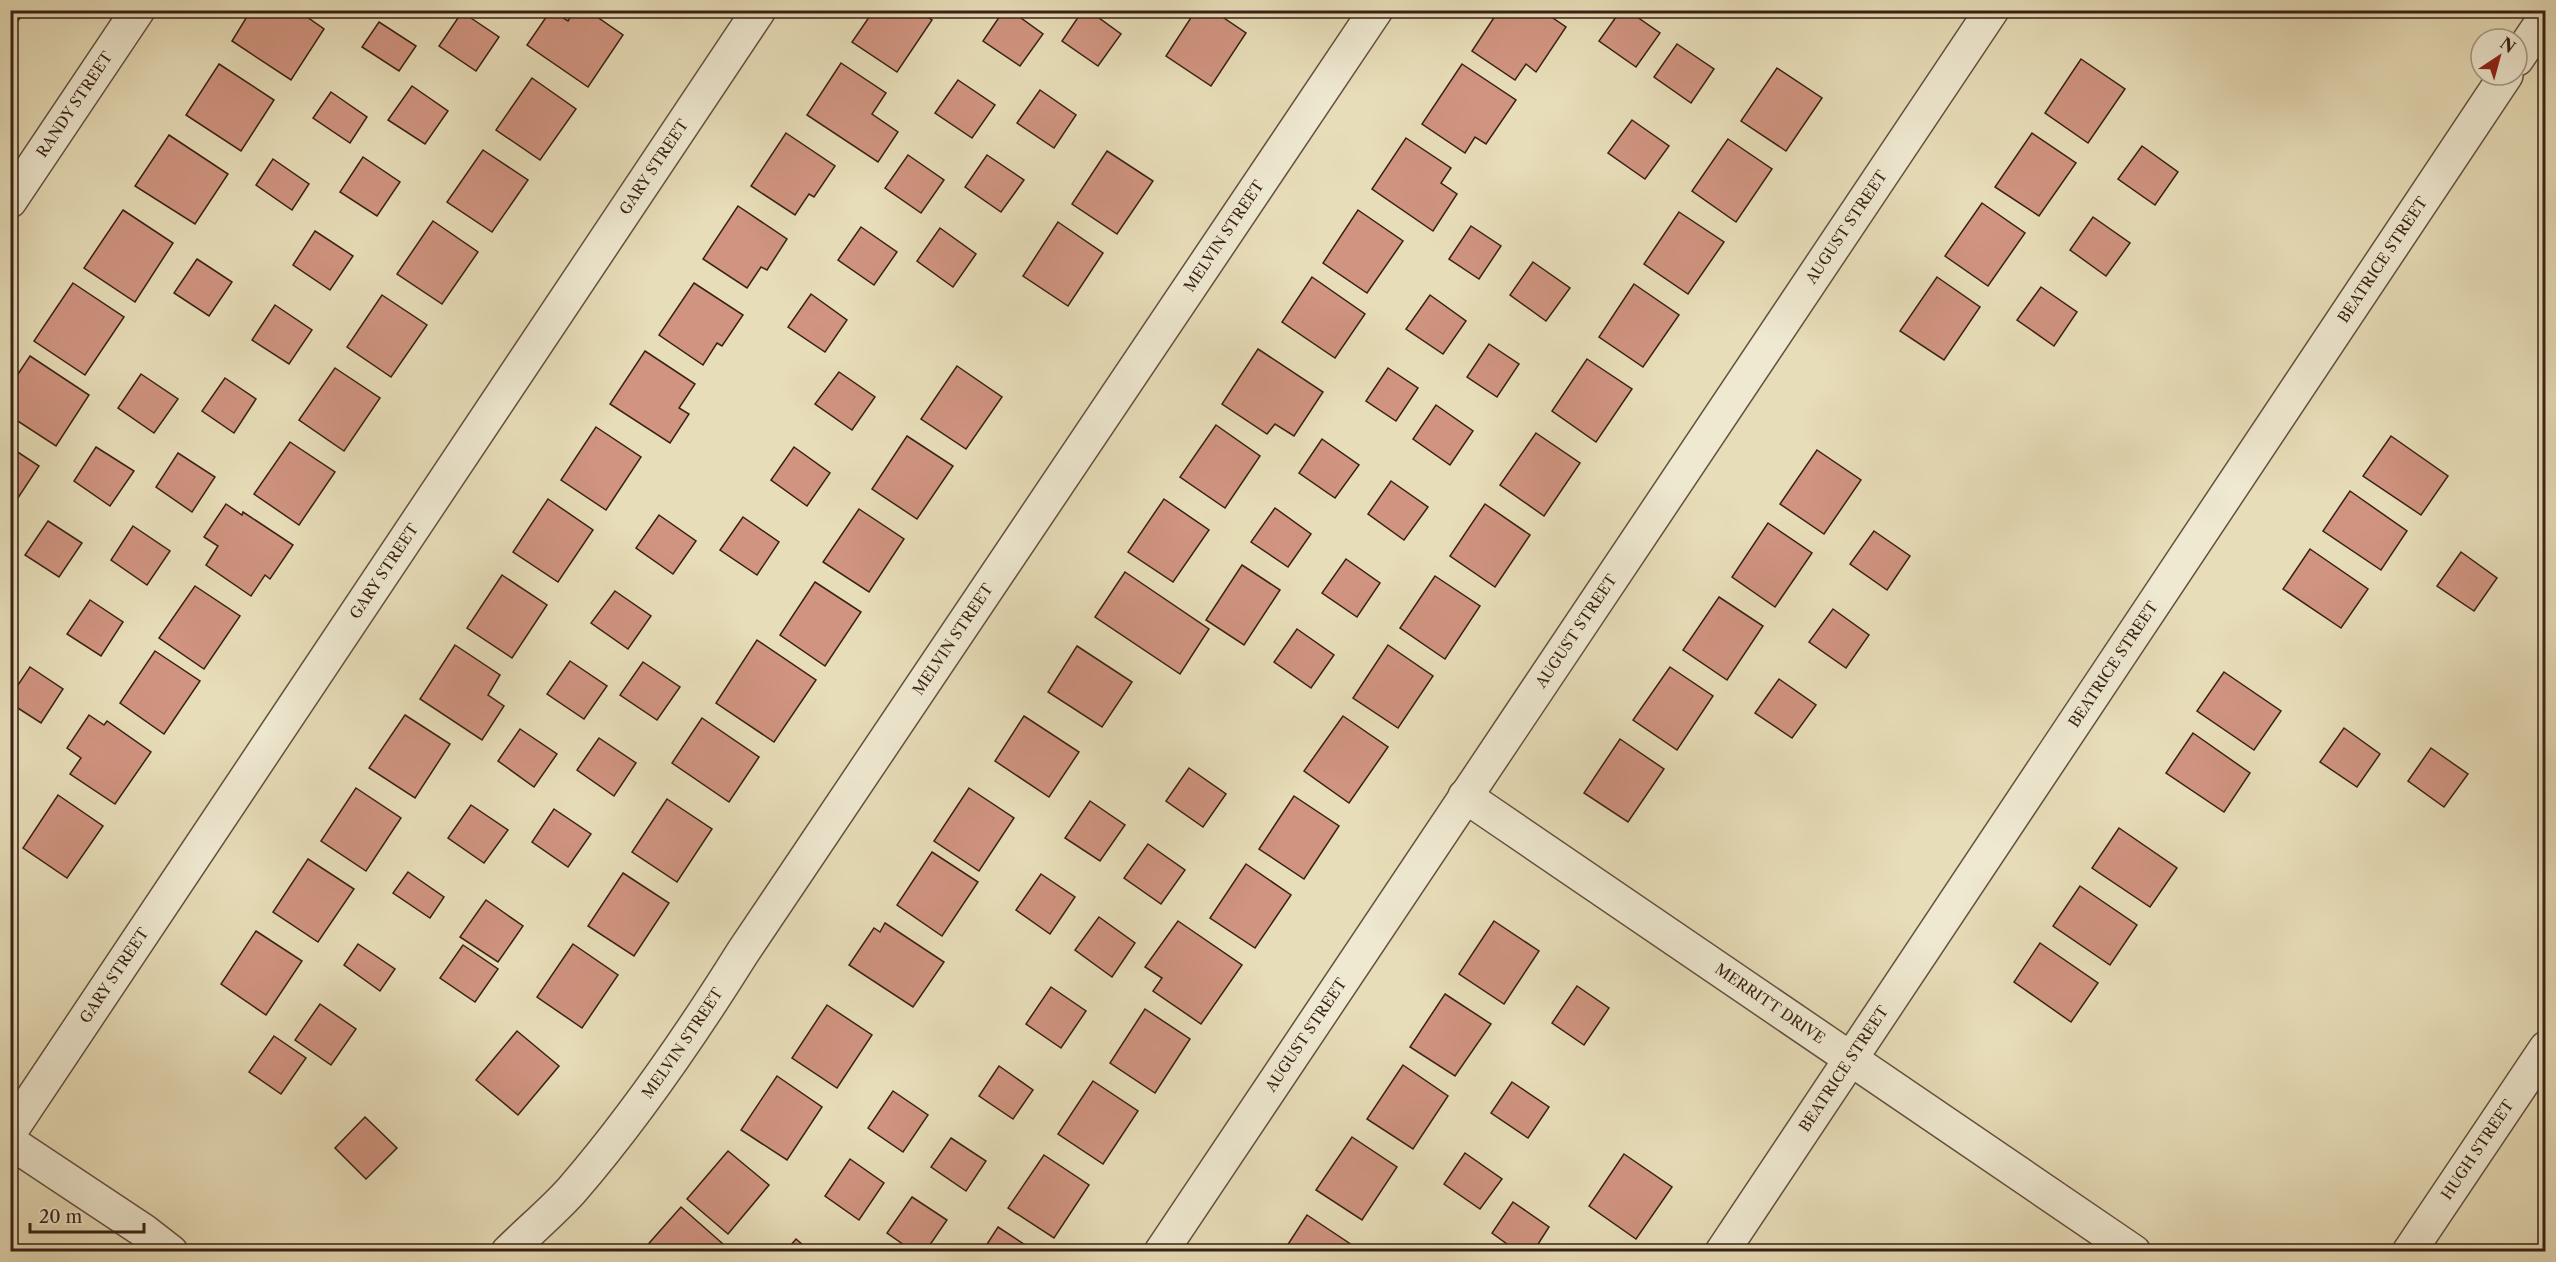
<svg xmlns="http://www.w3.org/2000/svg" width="2556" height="1262" font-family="'Libre Caslon Text',serif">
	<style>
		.building { fill: #d09480; stroke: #392115; stroke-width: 1.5 }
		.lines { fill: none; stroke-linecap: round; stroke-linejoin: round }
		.minor-casing { stroke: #64503e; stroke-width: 36 }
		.minor { stroke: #efe9d1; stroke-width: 33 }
		.labels { text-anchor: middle; stroke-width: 6; stroke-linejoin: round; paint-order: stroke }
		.street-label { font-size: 15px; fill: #392115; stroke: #efe9d1 }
	</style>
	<rect width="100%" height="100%" fill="#e7ddb8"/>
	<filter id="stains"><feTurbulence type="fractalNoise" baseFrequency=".00333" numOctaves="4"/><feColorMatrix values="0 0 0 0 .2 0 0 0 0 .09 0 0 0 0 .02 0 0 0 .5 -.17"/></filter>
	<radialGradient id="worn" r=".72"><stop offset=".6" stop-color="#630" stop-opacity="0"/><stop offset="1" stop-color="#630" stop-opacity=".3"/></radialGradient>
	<g class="building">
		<path d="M 10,10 L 25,10 L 10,33 Z"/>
		<path d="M 251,10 L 297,10 L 324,29 L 291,80 L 232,41 Z"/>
		<path d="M 551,10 L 568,21 L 575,10 L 587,10 L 623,35 L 588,87 L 527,45 Z"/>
		<path d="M 874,10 L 918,10 L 932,20 L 897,72 L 852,42 Z"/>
		<path d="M 1004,10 L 1010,10 L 1043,34 L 1020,66 L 983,41 Z"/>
		<path d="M 1083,10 L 1088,10 L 1121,34 L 1098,66 L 1062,41 Z"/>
		<path d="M 1196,10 L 1212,10 L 1246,33 L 1211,86 L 1166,56 Z"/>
		<path d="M 1499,10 L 1541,10 L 1566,27 L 1536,72 L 1526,64 L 1515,80 L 1472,51 Z"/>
		<path d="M 1621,10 L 1627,10 L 1660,33 L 1636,67 L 1599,41 Z"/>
		<path d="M 462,12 L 499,37 L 476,71 L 439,46 Z"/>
		<path d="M 379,22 L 416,46 L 399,71 L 362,47 Z"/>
		<path d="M 1677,44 L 1714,69 L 1691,103 L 1654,77 Z"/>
		<path d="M 2081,59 L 2125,89 L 2088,143 L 2045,113 Z"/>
		<path d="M 841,63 L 886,93 L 872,114 L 898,132 L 878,162 L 807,115 Z"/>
		<path d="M 219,64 L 274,100 L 241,151 L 186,115 Z"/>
		<path d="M 1462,64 L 1516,100 L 1486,144 L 1475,137 L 1465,153 L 1422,124 Z"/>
		<path d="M 1777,68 L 1822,98 L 1786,151 L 1741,121 Z"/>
		<path d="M 532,78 L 576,109 L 540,160 L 496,130 Z"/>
		<path d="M 958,80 L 995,105 L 972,138 L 935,113 Z"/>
		<path d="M 412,86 L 448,111 L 425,144 L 388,120 Z"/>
		<path d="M 1040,90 L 1076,115 L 1054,148 L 1017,123 Z"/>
		<path d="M 331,92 L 367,117 L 350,143 L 313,118 Z"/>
		<path d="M 1632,120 L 1669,146 L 1645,179 L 1608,153 Z"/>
		<path d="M 786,133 L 835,166 L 814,197 L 809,194 L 795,215 L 751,186 Z"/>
		<path d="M 2032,133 L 2076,163 L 2039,216 L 1995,187 Z"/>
		<path d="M 169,135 L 228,174 L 195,224 L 135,186 Z"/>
		<path d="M 1406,138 L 1451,168 L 1441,183 L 1457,194 L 1433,231 L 1372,189 Z"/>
		<path d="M 1728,139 L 1772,169 L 1736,222 L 1692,191 Z"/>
		<path d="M 2142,146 L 2178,172 L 2155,205 L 2118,179 Z"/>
		<path d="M 483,150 L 528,180 L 492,232 L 447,202 Z"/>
		<path d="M 1107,151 L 1153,181 L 1117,234 L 1072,204 Z"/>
		<path d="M 908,155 L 944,180 L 921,213 L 885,188 Z"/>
		<path d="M 987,155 L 1024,180 L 1001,212 L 965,187 Z"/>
		<path d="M 363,157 L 400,182 L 377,216 L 340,192 Z"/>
		<path d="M 273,159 L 309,184 L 292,210 L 256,185 Z"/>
		<path d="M 1982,203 L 2025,233 L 1988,286 L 1945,256 Z"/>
		<path d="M 738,206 L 787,239 L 767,270 L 761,267 L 747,288 L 703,259 Z"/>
		<path d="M 123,210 L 173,243 L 135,302 L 84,268 Z"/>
		<path d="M 1358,210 L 1403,241 L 1367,293 L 1323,263 Z"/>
		<path d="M 1679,212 L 1724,242 L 1688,294 L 1644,264 Z"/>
		<path d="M 2093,217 L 2130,243 L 2106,276 L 2070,250 Z"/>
		<path d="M 433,221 L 478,252 L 442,304 L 397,274 Z"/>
		<path d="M 1058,222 L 1103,253 L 1068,306 L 1023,276 Z"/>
		<path d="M 1471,226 L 1501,246 L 1479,279 L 1449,259 Z"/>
		<path d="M 861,227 L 897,252 L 874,285 L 838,260 Z"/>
		<path d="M 940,228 L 976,254 L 953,287 L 917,261 Z"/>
		<path d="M 315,231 L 353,256 L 330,290 L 293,265 Z"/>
		<path d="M 197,259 L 232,282 L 209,316 L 174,293 Z"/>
		<path d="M 1533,262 L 1570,288 L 1546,321 L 1510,295 Z"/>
		<path d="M 1312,277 L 1365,314 L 1335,358 L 1282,322 Z"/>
		<path d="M 1937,277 L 1980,307 L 1944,360 L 1900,331 Z"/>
		<path d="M 73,283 L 124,317 L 85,375 L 34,341 Z"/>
		<path d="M 694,283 L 743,315 L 722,346 L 717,343 L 703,365 L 659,335 Z"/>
		<path d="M 1634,284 L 1679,315 L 1643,367 L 1599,337 Z"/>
		<path d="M 2041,287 L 2077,312 L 2054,346 L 2017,320 Z"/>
		<path d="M 811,294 L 847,320 L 825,352 L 788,327 Z"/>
		<path d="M 382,295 L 427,325 L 391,377 L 347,347 Z"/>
		<path d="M 1430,295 L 1466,321 L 1443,354 L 1406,329 Z"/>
		<path d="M 275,305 L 312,330 L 289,364 L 252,340 Z"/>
		<path d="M 1489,344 L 1519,364 L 1497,397 L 1467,377 Z"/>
		<path d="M 1258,349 L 1323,392 L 1294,436 L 1275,424 L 1267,434 L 1222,404 Z"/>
		<path d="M 645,351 L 695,384 L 679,408 L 689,414 L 670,443 L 610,404 Z"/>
		<path d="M 30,356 L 89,395 L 56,446 L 10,416 L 10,386 Z"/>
		<path d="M 1587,359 L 1632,389 L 1596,442 L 1552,411 Z"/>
		<path d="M 957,366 L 1002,397 L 966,449 L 921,419 Z"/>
		<path d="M 335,368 L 380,398 L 344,451 L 299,420 Z"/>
		<path d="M 1388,368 L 1418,388 L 1396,421 L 1366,401 Z"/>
		<path d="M 839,372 L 875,397 L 852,430 L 815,404 Z"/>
		<path d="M 141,374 L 178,399 L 154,433 L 118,408 Z"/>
		<path d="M 225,378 L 256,399 L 234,433 L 202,411 Z"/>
		<path d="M 1436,405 L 1473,431 L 1450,465 L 1413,439 Z"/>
		<path d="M 1216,425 L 1260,456 L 1225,508 L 1180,477 Z"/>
		<path d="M 596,427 L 641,457 L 606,510 L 561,480 Z"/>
		<path d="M 1536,433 L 1580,463 L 1544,516 L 1500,485 Z"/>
		<path d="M 907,436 L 953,466 L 917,519 L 872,489 Z"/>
		<path d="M 2391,436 L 2448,476 L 2421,515 L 2363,476 Z"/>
		<path d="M 1322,439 L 1359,465 L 1335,498 L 1299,473 Z"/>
		<path d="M 290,442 L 335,472 L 299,525 L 254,494 Z"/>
		<path d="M 10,447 L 39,466 L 10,510 Z"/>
		<path d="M 96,447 L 134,471 L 110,506 L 74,481 Z"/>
		<path d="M 794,447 L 830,473 L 807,506 L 771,480 Z"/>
		<path d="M 1817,450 L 1861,480 L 1824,534 L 1780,504 Z"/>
		<path d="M 178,453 L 215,477 L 192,512 L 156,487 Z"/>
		<path d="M 1391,481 L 1428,507 L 1404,540 L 1368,514 Z"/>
		<path d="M 2350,491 L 2407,531 L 2381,570 L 2323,531 Z"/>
		<path d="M 548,499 L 593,530 L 558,582 L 513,552 Z"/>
		<path d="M 1164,499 L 1209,530 L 1173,582 L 1128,552 Z"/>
		<path d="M 226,504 L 242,515 L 243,512 L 293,545 L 270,579 L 265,575 L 251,596 L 206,565 L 218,546 L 204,537 Z"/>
		<path d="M 1485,504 L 1530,535 L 1495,587 L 1450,556 Z"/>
		<path d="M 1275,508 L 1311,534 L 1288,567 L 1251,542 Z"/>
		<path d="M 859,509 L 904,539 L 869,592 L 823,562 Z"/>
		<path d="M 659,515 L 696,541 L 673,574 L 636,548 Z"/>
		<path d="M 743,517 L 779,542 L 757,575 L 720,550 Z"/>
		<path d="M 48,521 L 82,543 L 59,577 L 25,555 Z"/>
		<path d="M 1768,523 L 1812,553 L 1775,607 L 1732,577 Z"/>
		<path d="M 133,526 L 170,551 L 147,585 L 111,560 Z"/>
		<path d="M 1874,531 L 1910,556 L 1887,590 L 1850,564 Z"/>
		<path d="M 2310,549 L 2368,589 L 2341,628 L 2283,589 Z"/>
		<path d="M 2461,552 L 2497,578 L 2474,611 L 2437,586 Z"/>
		<path d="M 1346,559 L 1380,583 L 1357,617 L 1322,593 Z"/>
		<path d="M 1242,565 L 1280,590 L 1244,645 L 1206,620 Z"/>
		<path d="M 1125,572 L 1209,629 L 1180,674 L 1095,617 Z"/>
		<path d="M 502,575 L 547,605 L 512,658 L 467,628 Z"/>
		<path d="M 1435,576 L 1480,606 L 1445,659 L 1400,628 Z"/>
		<path d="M 815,582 L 861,612 L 825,666 L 780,635 Z"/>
		<path d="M 195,586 L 240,616 L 204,669 L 159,638 Z"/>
		<path d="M 615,591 L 651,616 L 628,649 L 591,623 Z"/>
		<path d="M 1719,597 L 1763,626 L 1727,680 L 1683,650 Z"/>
		<path d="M 90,600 L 123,622 L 101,656 L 67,634 Z"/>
		<path d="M 1833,609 L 1869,635 L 1846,668 L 1809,642 Z"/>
		<path d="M 1297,629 L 1334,655 L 1311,688 L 1274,662 Z"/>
		<path d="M 757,640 L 816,680 L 774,742 L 716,703 Z"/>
		<path d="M 455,645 L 500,675 L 488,695 L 504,706 L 482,740 L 420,699 Z"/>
		<path d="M 1388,645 L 1433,676 L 1398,728 L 1353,698 Z"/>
		<path d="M 1077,646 L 1132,682 L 1102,727 L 1048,692 Z"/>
		<path d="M 155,651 L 200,681 L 164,734 L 120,703 Z"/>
		<path d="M 570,661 L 607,686 L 584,719 L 547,694 Z"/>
		<path d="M 643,662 L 680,687 L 657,720 L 620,695 Z"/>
		<path d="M 30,667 L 63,689 L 41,723 L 10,703 L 10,697 Z"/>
		<path d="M 1670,667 L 1713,696 L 1677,750 L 1633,720 Z"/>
		<path d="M 2224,672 L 2281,711 L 2254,750 L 2197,711 Z"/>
		<path d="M 1779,679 L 1816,705 L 1792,738 L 1755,713 Z"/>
		<path d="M 89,715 L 104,725 L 107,721 L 151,752 L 115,804 L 70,774 L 81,758 L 67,748 Z"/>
		<path d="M 405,715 L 450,744 L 415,798 L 369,768 Z"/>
		<path d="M 1024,716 L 1079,752 L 1049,797 L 995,761 Z"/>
		<path d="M 1343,716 L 1388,747 L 1349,803 L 1304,771 Z"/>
		<path d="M 702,718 L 759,757 L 729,802 L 672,763 Z"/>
		<path d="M 2344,728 L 2380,754 L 2357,787 L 2320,762 Z"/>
		<path d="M 520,729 L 557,754 L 534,787 L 498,761 Z"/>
		<path d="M 2193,733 L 2250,773 L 2224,812 L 2166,773 Z"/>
		<path d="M 599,738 L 636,763 L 614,796 L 577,770 Z"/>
		<path d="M 1620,739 L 1664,769 L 1628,822 L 1584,793 Z"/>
		<path d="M 2431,748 L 2468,774 L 2444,807 L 2408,781 Z"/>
		<path d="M 1189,768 L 1226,794 L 1203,827 L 1166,801 Z"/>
		<path d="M 356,788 L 401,818 L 366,871 L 321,841 Z"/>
		<path d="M 969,788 L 1014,818 L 979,871 L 934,841 Z"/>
		<path d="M 58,795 L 103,826 L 67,878 L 23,848 Z"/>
		<path d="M 1294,796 L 1339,826 L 1304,879 L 1259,849 Z"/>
		<path d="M 667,799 L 712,829 L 677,882 L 632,852 Z"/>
		<path d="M 1090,801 L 1125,825 L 1100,861 L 1065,838 Z"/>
		<path d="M 471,805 L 508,830 L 484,863 L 448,838 Z"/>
		<path d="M 554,809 L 591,834 L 568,867 L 532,842 Z"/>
		<path d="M 2119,828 L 2177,868 L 2150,907 L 2092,868 Z"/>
		<path d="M 1148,844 L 1185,870 L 1161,904 L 1124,878 Z"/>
		<path d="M 932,852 L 978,882 L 942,936 L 897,905 Z"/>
		<path d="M 308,859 L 354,889 L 318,942 L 273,912 Z"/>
		<path d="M 1246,864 L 1291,895 L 1255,948 L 1210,918 Z"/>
		<path d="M 408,872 L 444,897 L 430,918 L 393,893 Z"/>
		<path d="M 623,873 L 669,903 L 634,956 L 588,926 Z"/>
		<path d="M 1041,874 L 1075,897 L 1050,934 L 1016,910 Z"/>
		<path d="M 2080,886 L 2137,925 L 2110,965 L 2053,926 Z"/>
		<path d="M 486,900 L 523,926 L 498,962 L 460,937 Z"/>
		<path d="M 1099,917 L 1135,943 L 1112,977 L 1075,950 Z"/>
		<path d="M 1178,921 L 1242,965 L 1201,1024 L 1153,991 L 1162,978 L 1145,967 Z"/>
		<path d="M 1494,921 L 1539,951 L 1504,1004 L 1459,974 Z"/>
		<path d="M 885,923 L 944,962 L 913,1007 L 849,965 L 874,928 L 880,932 Z"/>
		<path d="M 256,931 L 302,961 L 266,1015 L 221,984 Z"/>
		<path d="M 2040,943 L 2098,983 L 2071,1022 L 2014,982 Z"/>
		<path d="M 358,944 L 395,969 L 380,991 L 344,965 Z"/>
		<path d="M 573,944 L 618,975 L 582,1028 L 537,997 Z"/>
		<path d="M 463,945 L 498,969 L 475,1002 L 440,978 Z"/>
		<path d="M 1577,986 L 1609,1008 L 1584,1045 L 1552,1023 Z"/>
		<path d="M 1051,987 L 1086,1011 L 1061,1048 L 1026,1024 Z"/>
		<path d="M 1445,994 L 1491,1024 L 1455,1076 L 1410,1047 Z"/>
		<path d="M 320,1004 L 356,1029 L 331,1065 L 295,1040 Z"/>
		<path d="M 827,1005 L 872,1035 L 837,1088 L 792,1058 Z"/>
		<path d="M 1145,1009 L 1190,1039 L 1155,1093 L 1110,1063 Z"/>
		<path d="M 517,1031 L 559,1066 L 518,1115 L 476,1080 Z"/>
		<path d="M 274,1036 L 306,1058 L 281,1094 L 249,1072 Z"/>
		<path d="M 1403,1065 L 1448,1096 L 1413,1149 L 1367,1119 Z"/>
		<path d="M 999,1066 L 1033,1090 L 1013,1119 L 979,1096 Z"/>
		<path d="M 777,1076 L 822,1107 L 787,1160 L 741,1130 Z"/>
		<path d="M 1093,1081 L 1138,1111 L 1103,1164 L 1058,1134 Z"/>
		<path d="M 1512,1082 L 1549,1107 L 1528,1138 L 1491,1113 Z"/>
		<path d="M 893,1091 L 928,1115 L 903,1152 L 868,1128 Z"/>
		<path d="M 365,1117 L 397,1148 L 366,1179 L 335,1148 Z"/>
		<path d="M 1352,1137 L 1397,1167 L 1362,1220 L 1316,1190 Z"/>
		<path d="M 951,1138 L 986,1161 L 966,1191 L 931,1167 Z"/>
		<path d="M 728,1151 L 769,1185 L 728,1234 L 687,1199 Z"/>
		<path d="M 1465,1153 L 1502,1179 L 1480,1209 L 1444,1184 Z"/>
		<path d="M 1624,1154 L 1672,1187 L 1636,1239 L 1589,1206 Z"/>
		<path d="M 1044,1155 L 1089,1185 L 1054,1238 L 1008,1208 Z"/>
		<path d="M 850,1159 L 884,1183 L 859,1220 L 825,1196 Z"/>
		<path d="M 912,1197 L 947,1220 L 925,1252 L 914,1252 L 887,1233 Z"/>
		<path d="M 1513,1202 L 1549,1227 L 1533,1252 L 1518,1252 L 1492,1233 Z"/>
		<path d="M 681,1207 L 731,1251 L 648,1252 L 644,1249 Z"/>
		<path d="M 1307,1215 L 1352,1245 L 1348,1252 L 1283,1252 Z"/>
		<path d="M 998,1227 L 1036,1252 L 982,1252 Z"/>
		<path d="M 796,1239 L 811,1252 L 785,1252 Z"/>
	</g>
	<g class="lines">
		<g class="minor-casing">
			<g id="minor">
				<path d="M 2517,59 L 2546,16"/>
				<path id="s1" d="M 10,201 L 138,10"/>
				<path id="s2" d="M 1465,796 L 2134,1252"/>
				<path id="s3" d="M 10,1132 L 759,10"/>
				<path d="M 10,1142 L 144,1231 L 171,1252"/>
				<path id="s4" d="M 508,1252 C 529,1231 552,1212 571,1191 C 636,1116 691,1035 743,952 L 1376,10"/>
				<path id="s5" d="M 1161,1252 L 1992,10"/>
				<path id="s6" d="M 1722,1252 L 2506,75"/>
				<path id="s7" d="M 2409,1252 L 2546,1048"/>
			</g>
		</g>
		<use href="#minor" class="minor"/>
	</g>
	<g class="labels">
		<g class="street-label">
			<text dy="5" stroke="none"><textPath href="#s1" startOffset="116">RANDY STREET</textPath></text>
			<text dy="5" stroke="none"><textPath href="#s3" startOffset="1160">GARY STREET</textPath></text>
			<text dy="5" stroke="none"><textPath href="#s5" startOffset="1233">AUGUST STREET</textPath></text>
			<text dy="5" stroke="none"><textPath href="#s4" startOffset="1245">MELVIN STREET</textPath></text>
			<text dy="5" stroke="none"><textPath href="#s6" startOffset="1192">BEATRICE STREET</textPath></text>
			<text dy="5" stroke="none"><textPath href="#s3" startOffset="674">GARY STREET</textPath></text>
			<text dy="5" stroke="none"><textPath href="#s5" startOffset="747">AUGUST STREET</textPath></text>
			<text dy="5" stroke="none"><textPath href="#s4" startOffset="759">MELVIN STREET</textPath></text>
			<text dy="5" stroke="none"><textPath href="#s6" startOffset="706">BEATRICE STREET</textPath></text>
			<text dy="5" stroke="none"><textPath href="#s3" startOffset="188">GARY STREET</textPath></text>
			<text dy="5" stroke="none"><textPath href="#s2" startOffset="369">MERRITT DRIVE</textPath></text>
			<text dy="5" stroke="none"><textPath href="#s5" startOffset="261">AUGUST STREET</textPath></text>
			<text dy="5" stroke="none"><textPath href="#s4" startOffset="273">MELVIN STREET</textPath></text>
			<text dy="5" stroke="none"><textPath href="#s6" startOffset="220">BEATRICE STREET</textPath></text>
			<text dy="5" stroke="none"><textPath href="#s7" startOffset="123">HUGH STREET</textPath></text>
		</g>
	</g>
	<rect width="2556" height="1262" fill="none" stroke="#e7ddb8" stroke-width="36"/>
	<rect x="12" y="12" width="2532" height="1238" fill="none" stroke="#392115" stroke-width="3"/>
	<rect x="18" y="18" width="2520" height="1226" fill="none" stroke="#392115" stroke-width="1.5"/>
	<g transform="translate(2499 57) rotate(36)"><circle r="28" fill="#efe9d1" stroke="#a69986" stroke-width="1.5"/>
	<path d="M0-4.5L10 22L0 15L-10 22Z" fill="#8f2418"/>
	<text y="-9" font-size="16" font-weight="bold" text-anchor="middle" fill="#392115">N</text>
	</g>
	<path d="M30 1223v9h114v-9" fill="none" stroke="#392115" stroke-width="3"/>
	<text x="39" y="1223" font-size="18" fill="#392115" stroke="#efe9d1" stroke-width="4.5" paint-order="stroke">20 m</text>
	<rect width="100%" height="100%" filter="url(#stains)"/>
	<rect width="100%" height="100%" fill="url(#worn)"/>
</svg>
